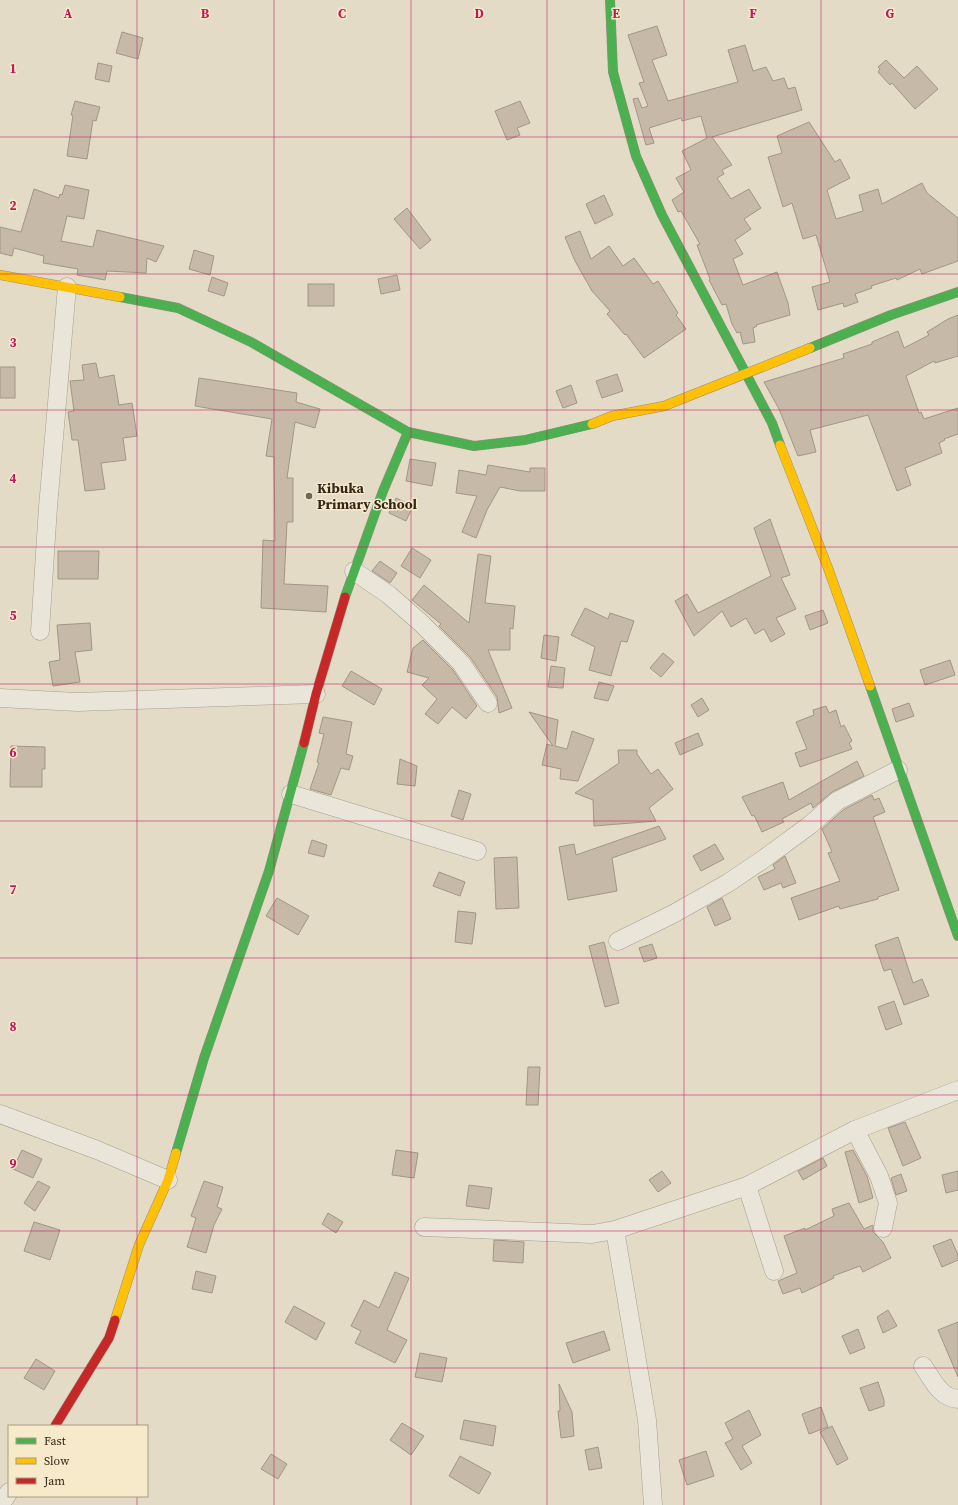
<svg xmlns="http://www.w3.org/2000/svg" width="958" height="1505" font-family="'Source Serif 4',serif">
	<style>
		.building { fill: #c6b9a7; stroke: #a29686 }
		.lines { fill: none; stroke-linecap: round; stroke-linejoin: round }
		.street-casing { stroke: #a79f90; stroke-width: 19 }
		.fast-casing { stroke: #978f80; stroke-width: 10 }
		.slow-casing { stroke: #978f80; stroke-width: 10 }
		.jam-casing { stroke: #978f80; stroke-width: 10 }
		.street { stroke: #eae5d9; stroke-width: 18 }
		.fast { stroke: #4caf50; stroke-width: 9 }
		.slow { stroke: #ffc107; stroke-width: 9 }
		.jam { stroke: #c62828; stroke-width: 9 }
		.grid { fill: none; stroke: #c2185b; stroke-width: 1; stroke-opacity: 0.55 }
		.poi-dot { fill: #716656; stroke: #f6eaca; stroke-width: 1.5 }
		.labels { text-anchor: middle; stroke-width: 3; stroke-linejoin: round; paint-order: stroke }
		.poi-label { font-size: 14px; font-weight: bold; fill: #34271a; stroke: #f6eaca; text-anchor: start }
		.grid-label { font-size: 13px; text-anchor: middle; font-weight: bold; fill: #c2185b; stroke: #f6eaca; stroke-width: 3; stroke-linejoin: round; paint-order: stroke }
	</style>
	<rect width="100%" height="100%" fill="#e3dbc6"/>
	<g class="building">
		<path d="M 657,26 L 667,55 L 652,60 L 668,101 L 738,82 L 728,50 L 745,45 L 753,71 L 766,67 L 773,81 L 784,78 L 788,89 L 795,87 L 802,110 L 712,137 L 732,165 L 722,170 L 724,174 L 717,178 L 731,199 L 749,189 L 761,208 L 744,219 L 751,229 L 735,240 L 743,254 L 733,259 L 743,285 L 777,272 L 788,303 L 790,315 L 756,325 L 757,326 L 753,328 L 755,342 L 743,344 L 740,332 L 737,333 L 732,324 L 726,304 L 722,305 L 709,280 L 710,279 L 697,245 L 700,244 L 681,211 L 678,212 L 672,200 L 684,192 L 676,178 L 691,170 L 682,151 L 707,138 L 701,116 L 682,121 L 681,118 L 649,128 L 654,143 L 646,145 L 633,99 L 638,98 L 642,108 L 648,106 L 639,83 L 644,82 L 628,35 Z"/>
		<path d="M 122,32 L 143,38 L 138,59 L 116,53 Z"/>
		<path d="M 886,60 L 904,78 L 917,66 L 938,89 L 915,109 L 892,83 L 890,85 L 878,72 L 880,69 L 878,67 Z"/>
		<path d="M 98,63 L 112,66 L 109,82 L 95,79 Z"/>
		<path d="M 75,101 L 100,107 L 96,121 L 93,120 L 87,159 L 67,156 L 73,115 L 71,115 Z"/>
		<path d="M 520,101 L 530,123 L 517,128 L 520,135 L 507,140 L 495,111 Z"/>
		<path d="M 809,122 L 835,162 L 840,159 L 850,178 L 827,190 L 836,219 L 863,211 L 859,195 L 878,189 L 882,204 L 922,183 L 927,193 L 958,218 L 958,261 L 922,274 L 920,269 L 897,280 L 896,278 L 871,286 L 872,288 L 855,294 L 858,302 L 844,307 L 843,303 L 818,310 L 812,287 L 830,282 L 816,235 L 803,239 L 792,203 L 783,207 L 768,157 L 782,153 L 777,136 Z"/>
		<path d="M 65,185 L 89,190 L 84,219 L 67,216 L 61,241 L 93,247 L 97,230 L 164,246 L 156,262 L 147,258 L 146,273 L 107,271 L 105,280 L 77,275 L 78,269 L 43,263 L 44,256 L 14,248 L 12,256 L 0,253 L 0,227 L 21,232 L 34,189 L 59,198 L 60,194 L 62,195 Z"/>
		<path d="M 604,195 L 613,215 L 595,224 L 586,204 Z"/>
		<path d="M 407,208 L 431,240 L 420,249 L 394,219 Z"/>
		<path d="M 580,231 L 591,259 L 609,246 L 623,266 L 634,258 L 653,284 L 658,281 L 678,313 L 676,315 L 686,329 L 644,358 L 626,334 L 625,335 L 607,314 L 610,311 L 592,291 L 575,261 L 565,237 Z"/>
		<path d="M 194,250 L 214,256 L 210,275 L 189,269 Z"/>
		<path d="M 397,275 L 400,290 L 381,294 L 378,279 Z"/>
		<path d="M 212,277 L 228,283 L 224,296 L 208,291 Z"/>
		<rect x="308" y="284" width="26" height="22"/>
		<path d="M 958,315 L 958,356 L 935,363 L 934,361 L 906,376 L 919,413 L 921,412 L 924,419 L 958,408 L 958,434 L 944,439 L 945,440 L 939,443 L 942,453 L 905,468 L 911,485 L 897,491 L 868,415 L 810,430 L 816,452 L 798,456 L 779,409 L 764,382 L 844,358 L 843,354 L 872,344 L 872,342 L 898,331 L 904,348 L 929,335 L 927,332 L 948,319 Z"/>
		<path d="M 96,363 L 99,378 L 114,375 L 119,405 L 132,403 L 137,436 L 123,438 L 126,460 L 101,463 L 105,489 L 85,491 L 78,440 L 72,440 L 68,412 L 74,411 L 70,381 L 84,380 L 82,365 Z"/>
		<rect x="0" y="367" width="15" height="31"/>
		<path d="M 617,374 L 623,391 L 602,398 L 596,381 Z"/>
		<path d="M 199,378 L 297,393 L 296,402 L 320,409 L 315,428 L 295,422 L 287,478 L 293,478 L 293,522 L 287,522 L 284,584 L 328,586 L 326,612 L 261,608 L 263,540 L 275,541 L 274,457 L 266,456 L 272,419 L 195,406 Z"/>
		<path d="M 571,385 L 577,403 L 563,408 L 556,391 Z"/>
		<path d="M 410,459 L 436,463 L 432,486 L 406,481 Z"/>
		<path d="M 488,465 L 530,472 L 530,468 L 545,468 L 545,491 L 520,491 L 500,487 L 487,510 L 476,538 L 462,532 L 477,496 L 456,493 L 459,470 L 486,475 Z"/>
		<path d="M 396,498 L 413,506 L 406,521 L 389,513 Z"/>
		<path d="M 770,519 L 790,575 L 781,578 L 796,609 L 776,618 L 785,634 L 771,642 L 764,629 L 755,634 L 746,618 L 731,627 L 722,611 L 694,636 L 675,601 L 687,594 L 698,613 L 771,576 L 754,528 Z"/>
		<path d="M 412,548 L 431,560 L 420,578 L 401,566 Z"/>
		<path d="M 58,551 L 99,551 L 98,579 L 58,579 Z"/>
		<path d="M 478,554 L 491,556 L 485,603 L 515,606 L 513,629 L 510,628 L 510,650 L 488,650 L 512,708 L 499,713 L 497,697 L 470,657 L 439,626 L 441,624 L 412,600 L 424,585 L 469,623 Z"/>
		<path d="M 380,561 L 397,573 L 390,583 L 372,571 Z"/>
		<path d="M 585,608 L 608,619 L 610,613 L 634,621 L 627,642 L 621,641 L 611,676 L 589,670 L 595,647 L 571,635 Z"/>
		<path d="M 823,610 L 828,623 L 810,630 L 805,616 Z"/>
		<path d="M 90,623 L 92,650 L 75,652 L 80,682 L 53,686 L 49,662 L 60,660 L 57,625 Z"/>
		<path d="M 544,635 L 559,637 L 556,661 L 541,658 Z"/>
		<path d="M 423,640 L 453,670 L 477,706 L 466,719 L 452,707 L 438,724 L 425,714 L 437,699 L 422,685 L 429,678 L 407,672 L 413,648 Z"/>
		<path d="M 663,653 L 674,662 L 661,677 L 650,668 Z"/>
		<path d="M 950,660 L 955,675 L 925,685 L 920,670 Z"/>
		<path d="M 551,666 L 565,668 L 563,688 L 548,687 Z"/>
		<path d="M 351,671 L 382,689 L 374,705 L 342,686 Z"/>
		<path d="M 599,682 L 614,686 L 608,701 L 594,698 Z"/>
		<path d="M 702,698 L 709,710 L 698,717 L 691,705 Z"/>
		<path d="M 909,703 L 914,716 L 896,722 L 892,709 Z"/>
		<path d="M 826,706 L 829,713 L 836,710 L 841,727 L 844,725 L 852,741 L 849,743 L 852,749 L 800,767 L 795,753 L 807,749 L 796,722 L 814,715 L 813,710 Z"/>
		<path d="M 529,712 L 558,720 L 555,746 L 567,749 L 572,731 L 594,739 L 578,781 L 560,779 L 561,769 L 542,765 L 547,744 L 553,746 Z"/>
		<path d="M 323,717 L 352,722 L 346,754 L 353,756 L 349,770 L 341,768 L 331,795 L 310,789 L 319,763 L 317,762 L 324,734 L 319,733 Z"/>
		<path d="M 698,733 L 703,745 L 680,755 L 675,743 Z"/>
		<path d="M 11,746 L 45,747 L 45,769 L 42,769 L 42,787 L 10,787 Z"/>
		<path d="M 618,750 L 637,750 L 637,754 L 651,774 L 658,769 L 673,789 L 649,808 L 656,821 L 594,826 L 593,800 L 575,793 L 619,763 Z"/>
		<path d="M 400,759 L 417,766 L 415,786 L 397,784 Z"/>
		<path d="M 857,761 L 864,776 L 832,792 L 813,808 L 811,803 L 782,819 L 784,822 L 762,832 L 754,815 L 752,816 L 742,797 L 783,782 L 789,800 Z"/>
		<path d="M 459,790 L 471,794 L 463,820 L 451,816 Z"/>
		<path d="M 872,795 L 874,800 L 879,798 L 885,812 L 873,817 L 899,890 L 878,897 L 878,899 L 840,909 L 839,906 L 799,920 L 791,898 L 840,881 L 828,853 L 832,852 L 822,829 L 843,810 Z"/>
		<path d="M 659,826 L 666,839 L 612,858 L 617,891 L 568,900 L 559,847 L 574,844 L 576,855 Z"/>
		<path d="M 312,840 L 327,845 L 324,857 L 308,853 Z"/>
		<path d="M 715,844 L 724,859 L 701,871 L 693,856 Z"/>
		<path d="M 785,856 L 796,883 L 783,888 L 781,883 L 764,890 L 758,877 L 775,869 L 773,865 Z"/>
		<path d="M 517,857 L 519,908 L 496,909 L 494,858 Z"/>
		<path d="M 439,872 L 465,882 L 460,896 L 433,886 Z"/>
		<path d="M 277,898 L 309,916 L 298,935 L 266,916 Z"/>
		<path d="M 722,898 L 731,919 L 715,926 L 707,907 Z"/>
		<path d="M 458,911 L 476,913 L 472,944 L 455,942 Z"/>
		<path d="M 898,937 L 913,983 L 922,979 L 929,996 L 904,1005 L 891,969 L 884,971 L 875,945 Z"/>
		<path d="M 604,942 L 619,1003 L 605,1007 L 589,946 Z"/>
		<path d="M 652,944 L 657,958 L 644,962 L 639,948 Z"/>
		<path d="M 894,1001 L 902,1024 L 886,1030 L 878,1007 Z"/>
		<path d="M 528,1067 L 540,1067 L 538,1105 L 526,1105 Z"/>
		<path d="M 905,1122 L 921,1158 L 903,1166 L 888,1128 Z"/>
		<path d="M 22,1150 L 42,1159 L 33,1178 L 13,1169 Z"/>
		<path d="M 396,1150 L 418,1153 L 414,1178 L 392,1175 Z"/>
		<path d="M 853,1150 L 867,1176 L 873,1198 L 859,1203 L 845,1152 Z"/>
		<path d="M 823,1158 L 827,1166 L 803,1180 L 798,1171 Z"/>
		<path d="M 662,1171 L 671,1183 L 658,1192 L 649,1180 Z"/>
		<path d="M 958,1171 L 958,1190 L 946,1193 L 942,1175 Z"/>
		<path d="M 901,1174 L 907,1191 L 896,1195 L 891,1178 Z"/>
		<path d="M 38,1181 L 50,1187 L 35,1211 L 24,1203 Z"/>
		<path d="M 204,1181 L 223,1187 L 217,1207 L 222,1209 L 214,1225 L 206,1253 L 187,1247 L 196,1218 L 191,1216 Z"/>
		<path d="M 469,1185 L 492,1188 L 489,1209 L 466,1206 Z"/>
		<path d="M 849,1203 L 864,1229 L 873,1225 L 873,1232 L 883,1242 L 891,1258 L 863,1272 L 860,1266 L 833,1276 L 834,1278 L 802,1293 L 800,1288 L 783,1294 L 778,1281 L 797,1273 L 784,1236 L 805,1228 L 805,1230 L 834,1216 L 832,1209 Z"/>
		<path d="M 328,1213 L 343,1222 L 336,1233 L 322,1224 Z"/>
		<path d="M 34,1222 L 60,1230 L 50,1260 L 24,1251 Z"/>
		<path d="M 951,1239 L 958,1255 L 958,1260 L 942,1267 L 933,1246 Z"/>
		<path d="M 494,1240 L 524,1242 L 523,1263 L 493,1261 Z"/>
		<path d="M 196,1271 L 216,1276 L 212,1293 L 192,1289 Z"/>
		<path d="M 395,1272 L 409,1278 L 387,1330 L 407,1340 L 395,1363 L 355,1343 L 361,1331 L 351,1326 L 364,1300 L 379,1308 Z"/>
		<path d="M 294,1306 L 325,1323 L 316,1340 L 285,1322 Z"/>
		<path d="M 888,1310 L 897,1326 L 883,1333 L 877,1317 Z"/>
		<path d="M 958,1322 L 958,1377 L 938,1330 Z"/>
		<path d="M 858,1329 L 865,1348 L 850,1354 L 842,1336 Z"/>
		<path d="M 604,1331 L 610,1350 L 573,1363 L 566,1343 Z"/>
		<path d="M 420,1353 L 447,1358 L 442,1382 L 415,1377 Z"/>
		<path d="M 36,1359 L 55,1371 L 44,1390 L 24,1378 Z"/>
		<path d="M 878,1382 L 884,1400 L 884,1406 L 869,1411 L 860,1388 Z"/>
		<path d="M 559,1384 L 572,1412 L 574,1436 L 561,1438 L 558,1411 L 560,1411 Z"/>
		<path d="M 821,1407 L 828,1427 L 809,1434 L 802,1414 Z"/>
		<path d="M 749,1410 L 761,1435 L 742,1446 L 752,1463 L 741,1470 L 725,1443 L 733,1439 L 725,1423 Z"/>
		<path d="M 464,1420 L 496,1426 L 493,1446 L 460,1439 Z"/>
		<path d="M 402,1423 L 424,1436 L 411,1455 L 390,1440 Z"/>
		<path d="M 832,1426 L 848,1459 L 837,1465 L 820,1432 Z"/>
		<path d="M 598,1447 L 602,1468 L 589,1470 L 585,1450 Z"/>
		<path d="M 706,1451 L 714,1476 L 687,1485 L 679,1460 Z"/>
		<path d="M 271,1454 L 287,1464 L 278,1479 L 261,1469 Z"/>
		<path d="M 460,1456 L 491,1473 L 479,1494 L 449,1476 Z"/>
	</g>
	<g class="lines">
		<g class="street-casing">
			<g id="street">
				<path d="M 354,571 L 389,595 L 421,623 L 461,663 L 488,703"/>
				<path d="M 40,631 L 48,507 L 67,287"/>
				<path d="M 0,698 L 77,702 L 316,694"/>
				<path d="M 291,794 L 477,851"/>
				<path d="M 618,941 L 673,914 L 728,883 L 765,858 L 810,825 L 837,801 L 898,770"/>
				<path d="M 0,1114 L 97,1150 L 168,1180"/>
				<path d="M 855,1130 L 879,1176 L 888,1203 L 883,1228"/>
				<path d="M 747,1186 L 774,1271"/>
				<path d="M 424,1227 L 592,1234 L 615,1230 L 747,1186 L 855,1130 L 958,1090"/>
				<path d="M 615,1230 L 647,1420 L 653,1505"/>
				<path d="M 923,1366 C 933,1380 940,1398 958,1399"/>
				<path d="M 0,1505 L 9,1492"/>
			</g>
		</g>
		<g class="fast-casing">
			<g id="fast">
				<path d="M 610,0 L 613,72 L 636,156 L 662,215 L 772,423 L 780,445"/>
				<path d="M 120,297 L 178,308 L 251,342 L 408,432 L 474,446 L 525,440 L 592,424"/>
				<path d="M 810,348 L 891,315 L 958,292"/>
				<path d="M 345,597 L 383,491 L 408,432"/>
				<path d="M 870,686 L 958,936"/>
				<path d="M 176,1153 L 204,1058 L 269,871 L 304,743"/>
			</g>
		</g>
		<g class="slow-casing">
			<g id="slow">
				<path d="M 0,275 L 120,297"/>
				<path d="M 592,424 L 612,416 L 664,406 L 810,348"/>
				<path d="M 780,445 L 828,568 L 870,686"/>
				<path d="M 115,1320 L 139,1245 L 168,1180 L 176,1153"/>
			</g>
		</g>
		<g class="jam-casing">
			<g id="jam">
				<path d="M 304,743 L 316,694 L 345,597"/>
				<path d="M 55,1426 L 109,1338 L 115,1320"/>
			</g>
		</g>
		<use href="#street" class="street"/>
		<use href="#fast" class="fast"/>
		<use href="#slow" class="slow"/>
		<use href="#jam" class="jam"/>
	</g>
	<path class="grid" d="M 137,0 L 137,1426M 274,0 L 274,1505M 411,0 L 411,1505M 547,0 L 547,1505M 684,0 L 684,1505M 821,0 L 821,1505M 0,137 L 958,137M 0,274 L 958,274M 0,410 L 958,410M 0,547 L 958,547M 0,684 L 958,684M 0,821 L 958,821M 0,958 L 958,958M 0,1095 L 958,1095M 0,1231 L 958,1231M 0,1368 L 958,1368M 137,1496 L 137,1505"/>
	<circle class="poi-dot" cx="309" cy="496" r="4"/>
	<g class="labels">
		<g class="poi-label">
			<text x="317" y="493">Kibuka<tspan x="317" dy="16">Primary School</tspan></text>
		</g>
	</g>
	<g class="grid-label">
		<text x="68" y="18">A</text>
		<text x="205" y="18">B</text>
		<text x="342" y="18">C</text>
		<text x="479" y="18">D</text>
		<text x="616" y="18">E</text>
		<text x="753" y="18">F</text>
		<text x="890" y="18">G</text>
		<text x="13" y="73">1</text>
		<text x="13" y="210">2</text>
		<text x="13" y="347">3</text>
		<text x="13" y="483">4</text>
		<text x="13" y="620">5</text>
		<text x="13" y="757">6</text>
		<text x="13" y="894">7</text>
		<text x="13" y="1031">8</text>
		<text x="13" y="1168">9</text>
	</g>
	<rect x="8" y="1425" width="140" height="72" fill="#f6eaca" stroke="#a89c84"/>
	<rect x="16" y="1438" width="20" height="6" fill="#4caf50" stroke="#a89c84"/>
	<text x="44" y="1445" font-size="12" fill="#34271a">Fast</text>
	<rect x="16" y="1458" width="20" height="6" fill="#ffc107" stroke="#a89c84"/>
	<text x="44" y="1465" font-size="12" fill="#34271a">Slow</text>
	<rect x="16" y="1478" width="20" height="6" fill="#c62828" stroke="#a89c84"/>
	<text x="44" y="1485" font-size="12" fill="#34271a">Jam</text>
</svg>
